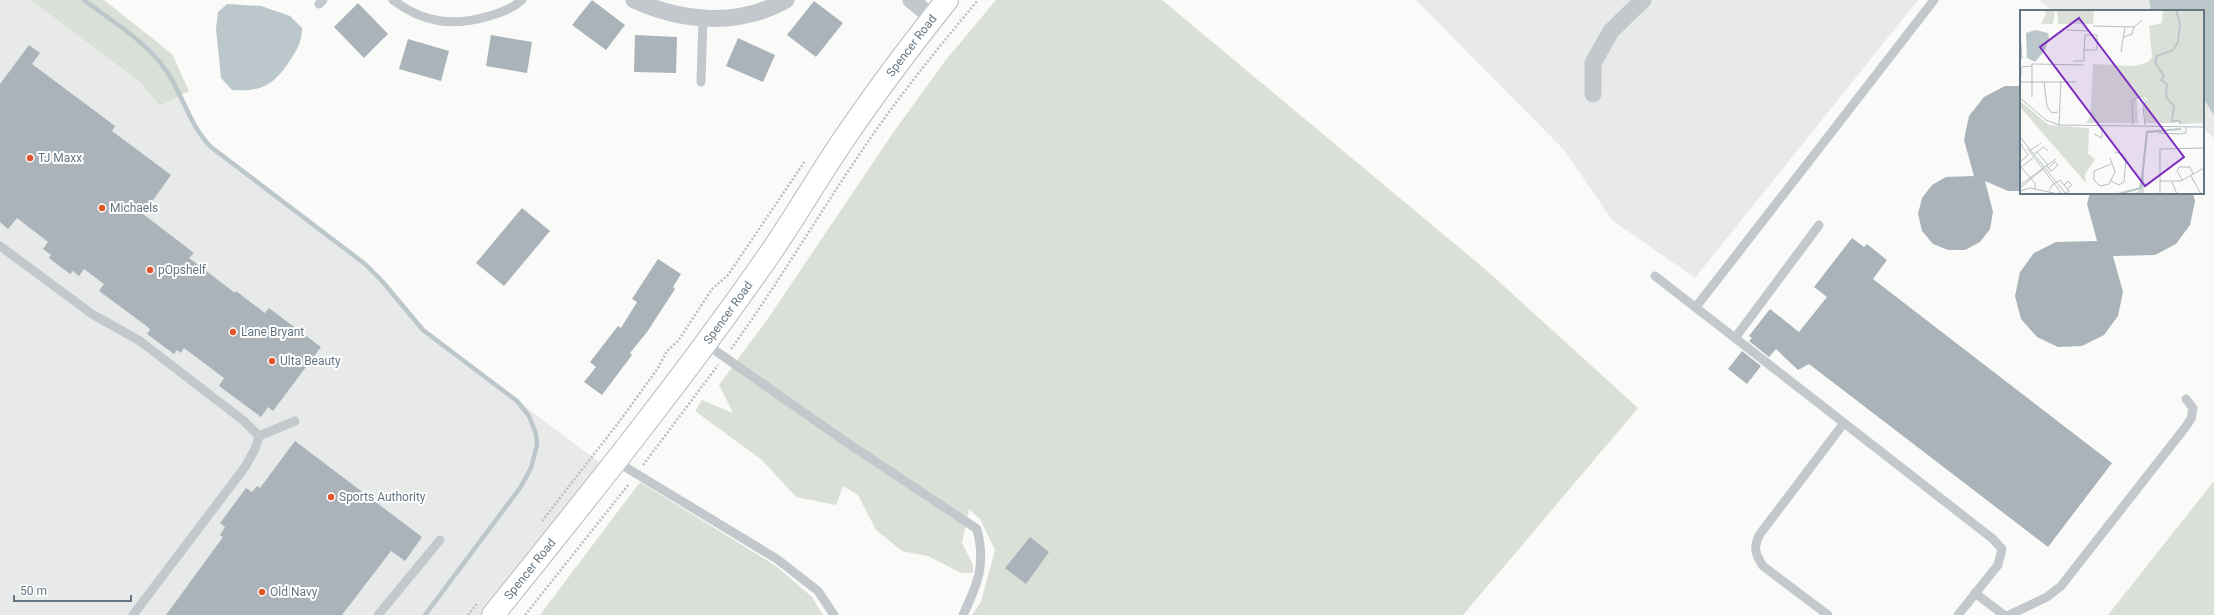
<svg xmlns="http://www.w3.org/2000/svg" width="2214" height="615" font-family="Roboto,sans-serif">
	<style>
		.built { fill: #e8e9e9 }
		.green { fill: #dadfd7 }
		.water { fill: #bbc7cb }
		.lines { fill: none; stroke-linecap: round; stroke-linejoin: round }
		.stream { stroke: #bbc7cb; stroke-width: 4.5 }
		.building { fill: #aab3b9 }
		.secondary-casing { stroke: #b3babf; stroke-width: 24 }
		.path { stroke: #bbbfc2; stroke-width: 2.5; stroke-dasharray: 2 2; stroke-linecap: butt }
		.lane { stroke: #c3c8cc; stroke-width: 9 }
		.street { stroke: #c3c8cc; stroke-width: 17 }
		.secondary { stroke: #fff; stroke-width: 22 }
		.poi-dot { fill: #e4572e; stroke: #fff; stroke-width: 1.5 }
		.labels { text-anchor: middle; stroke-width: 4; stroke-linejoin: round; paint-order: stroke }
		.street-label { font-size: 12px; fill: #657683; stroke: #fff }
		.poi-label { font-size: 12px; fill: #657683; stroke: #fff; text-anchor: start }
		.inset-river { fill: none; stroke: #bbc7cb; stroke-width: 2 }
		.inset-road { fill: none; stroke: #b5bdc2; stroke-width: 1 }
		.view { fill: #7b2cbf; fill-opacity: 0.15; stroke: #7b2cbf; stroke-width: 2 }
		.inset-edge { fill: none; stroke: #657683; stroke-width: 2 }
	</style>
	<rect width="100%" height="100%" fill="#fafaf8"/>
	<g class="built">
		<path d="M 0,0 L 31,0 L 141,83 L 160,106 L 180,96 L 197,132 L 211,147 L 365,264 L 382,281 L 423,330 L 610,470 L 493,615 L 0,615 Z"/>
		<path d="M 1416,0 L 1918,0 L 1695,278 L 1612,220 L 1565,151 Z"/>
		<path d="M 2038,0 L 2214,0 L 2214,138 L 2203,129 L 2203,11 L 2053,11 Z"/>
	</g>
	<g class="green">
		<path d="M 31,0 L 104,0 L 172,54 L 189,91 L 160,106 L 141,83 Z"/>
		<path d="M 996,0 L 1162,0 L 1486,270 L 1638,408 L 1463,615 L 972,615 L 981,602 L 995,550 L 980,519 L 969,509 L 962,543 L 973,565 L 973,573 L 961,573 L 928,556 L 902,551 L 876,530 L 858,495 L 843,486 L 836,505 L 796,497 L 762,460 L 695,411 L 702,400 L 733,413 L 719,385 L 769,317 L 893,133 L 945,61 Z"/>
		<path d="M 2214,481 L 2214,615 L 2108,615 Z"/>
		<path d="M 640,482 L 776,566 L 812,597 L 823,615 L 540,615 Z"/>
	</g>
	<g class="water">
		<path d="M 2149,0 L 2214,0 L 2214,115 L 2203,98 L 2203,11 L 2151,11 Z"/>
		<path d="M 227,4 L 261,6 L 290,16 L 302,28 C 302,41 298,48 291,59 C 274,85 262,92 232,90 L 221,78 L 216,29 L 218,12 Z"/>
	</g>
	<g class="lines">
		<path class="stream" d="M 84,0 C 110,20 147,42 165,69 C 183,94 189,125 211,147 L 365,264 L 382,281 L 423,330 L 517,401 L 529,416 L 536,434 L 537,445 L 531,468 L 520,488 L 425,615"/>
	</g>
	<g class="building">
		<path d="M 592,0 L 625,25 L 606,50 L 572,25 Z"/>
		<path d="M 814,1 L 843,23 L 816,57 L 787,35 Z"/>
		<path d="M 358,3 L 388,34 L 364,58 L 334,27 Z"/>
		<path d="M 491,35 L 532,42 L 527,73 L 486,66 Z"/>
		<path d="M 635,35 L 677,37 L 676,73 L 634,72 Z"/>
		<path d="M 738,38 L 775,55 L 763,82 L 726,66 Z"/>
		<path d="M 408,39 L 449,51 L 441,81 L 399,69 Z"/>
		<path d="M 29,45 L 40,53 L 32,64 L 115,126 L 112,131 L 171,175 L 143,214 L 194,253 L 189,258 L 235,293 L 236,291 L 265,313 L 269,308 L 321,347 L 273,411 L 268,407 L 261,417 L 219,386 L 224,378 L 184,348 L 181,353 L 177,350 L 174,354 L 147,334 L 150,330 L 148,327 L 99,291 L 104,284 L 84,269 L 79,276 L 73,271 L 70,274 L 49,258 L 51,255 L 43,249 L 48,242 L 17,218 L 8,229 L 0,222 L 0,84 Z"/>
		<path d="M 2005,86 L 2021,86 L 2021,191 L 2008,191 L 1985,181 L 1993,212 L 1990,229 L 1980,242 L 1965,250 L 1948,250 L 1933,244 L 1922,231 L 1918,214 L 1922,198 L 1932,185 L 1946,177 L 1974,176 L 1964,140 L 1969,116 L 1984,97 Z"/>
		<path d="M 2090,193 L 2193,193 L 2195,201 L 2190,225 L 2176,244 L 2155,255 L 2113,256 L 2123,292 L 2118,316 L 2104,335 L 2082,346 L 2058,347 L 2037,337 L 2021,319 L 2015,296 L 2020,272 L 2034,253 L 2056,242 L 2097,241 L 2087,204 Z"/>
		<path d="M 522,208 L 550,231 L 504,286 L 476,263 Z"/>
		<path d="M 1852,238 L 1864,247 L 1867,244 L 1887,260 L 1873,279 L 2112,463 L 2048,547 L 1809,364 L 1798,370 L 1776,349 L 1769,357 L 1749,341 L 1752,338 L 1749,336 L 1770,309 L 1799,332 L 1827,297 L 1814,287 Z"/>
		<path d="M 658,259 L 681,274 L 673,287 L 675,289 L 647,332 L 630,353 L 632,355 L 602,395 L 584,382 L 596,367 L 590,362 L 618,326 L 621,328 L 637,302 L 632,299 Z"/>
		<path d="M 1742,351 L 1761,366 L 1747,384 L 1728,369 Z"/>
		<path d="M 295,441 L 422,537 L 405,561 L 391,551 L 342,615 L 166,615 L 223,537 L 220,535 L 225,527 L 220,523 L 246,488 L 252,492 L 257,486 L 260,488 Z"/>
		<path d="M 1030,537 L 1049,552 L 1026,584 L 1005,568 Z"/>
	</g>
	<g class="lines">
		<g class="secondary-casing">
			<g id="secondary">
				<path id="s1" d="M 493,615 C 588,497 683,379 769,255 C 796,216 819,175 846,136 C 878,89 912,44 947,0"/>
			</g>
		</g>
		<g class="path">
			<path d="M 731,349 C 778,284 818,215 863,149 C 898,97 938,48 978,0"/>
			<path d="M 643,465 L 718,365"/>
			<path d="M 542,521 L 619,422 L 658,368 L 667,351 L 678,341 L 712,289 L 728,275 L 805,161"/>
			<path d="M 468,615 L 477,604"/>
			<path d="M 525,615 L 629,484"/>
		</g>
		<g class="lane">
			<path d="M 393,0 C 423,23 453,27 489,16 C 501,13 513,8 522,0"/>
			<path d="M 319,4 L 323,0"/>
			<path d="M 701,82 L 703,19"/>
			<path d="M 1819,225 L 1735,338 L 1993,539 L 2002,549 L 1998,565 L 1958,615"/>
			<path d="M 0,246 L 92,314 L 140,341 L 244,421 L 259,436 L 255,449 L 245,467 L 133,615"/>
			<path d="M 1655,276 L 1735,338"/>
			<path d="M 1696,307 L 1934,0"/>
			<path d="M 706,344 L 843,440 L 977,529 C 986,565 978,583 963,615"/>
			<path d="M 259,436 L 295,421"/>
			<path d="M 617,462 L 777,559 L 818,591 L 834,615"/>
			<path d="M 1975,593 L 2004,615"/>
			<path d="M 378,615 L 440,540"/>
			<path d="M 1828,615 L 1763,566 C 1755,554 1753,547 1760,534 L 1844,423"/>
			<path d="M 2009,615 L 2047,597 L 2061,586 L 2184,429 L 2191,419 L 2193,408 L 2186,399"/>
		</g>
		<g class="street">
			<path d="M 634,0 C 683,22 738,27 786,0"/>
			<path d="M 911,0 L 933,18"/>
			<path d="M 1593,94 L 1593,63 L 1611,31 L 1643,0"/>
		</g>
		<use href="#secondary" class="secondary"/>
	</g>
	<g class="poi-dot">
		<circle cx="30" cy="158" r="4"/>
		<circle cx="102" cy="208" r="4"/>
		<circle cx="150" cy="270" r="4"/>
		<circle cx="233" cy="332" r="4"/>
		<circle cx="272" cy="361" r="4"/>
		<circle cx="331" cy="497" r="4"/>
		<circle cx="262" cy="592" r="4"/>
	</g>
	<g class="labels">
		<g class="street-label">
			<text dy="4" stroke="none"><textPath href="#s1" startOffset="707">Spencer Road</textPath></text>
			<text dy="4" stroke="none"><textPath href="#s1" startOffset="383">Spencer Road</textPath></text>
			<text dy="4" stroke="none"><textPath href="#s1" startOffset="59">Spencer Road</textPath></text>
		</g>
		<g class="poi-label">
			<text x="38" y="162">TJ Maxx</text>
			<text x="110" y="212">Michaels</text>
			<text x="158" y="274">pOpshelf</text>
			<text x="241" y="336">Lane Bryant</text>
			<text x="280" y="365">Ulta Beauty</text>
			<text x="339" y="501">Sports Authority</text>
			<text x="270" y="596">Old Navy</text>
		</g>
	</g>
	<g transform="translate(2020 10)">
		<rect width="184" height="184" fill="#fafaf8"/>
		<path d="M 25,0 L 35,0 L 33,14 L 21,14 L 26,4 ZM 37,0 L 74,0 L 73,14 L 38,14 ZM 143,0 L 184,0 L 184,113 L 163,114 L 156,111 L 155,113 L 125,113 L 124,97 L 127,89 L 123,86 L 111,90 L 116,89 L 117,93 L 118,113 L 66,113 L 70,107 L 73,54 L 115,56 L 128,52 L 132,47 L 129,16 L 142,13 ZM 0,91 L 29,115 L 69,118 L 68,144 L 75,149 L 65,164 L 66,173 L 0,97 ZM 122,160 L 124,161 L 124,184 L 111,184 L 118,182 Z" fill="#dadfd7"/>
		<path d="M 16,20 L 28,23 L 29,28 L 25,40 L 15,52 L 7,48 L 6,23 Z" fill="#bbc7cb"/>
		<path class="inset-river" d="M 156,0 L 160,14 L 158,32 L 153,40 L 137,46 L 135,52 L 144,66 L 141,70 L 147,74 L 146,87 L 154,96 L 152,111 L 159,111 L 161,114M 98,184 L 121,178 L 127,122 L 161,119"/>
		<path class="inset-road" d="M 73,16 L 114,17 L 122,10M 47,20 L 69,21M 0,22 L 2,49M 104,27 L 112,24 L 114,17M 101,42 L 105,17M 53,51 L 64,51 L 64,40 L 65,26 L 65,25 L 77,25 L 77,40 L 64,40M 1,66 L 1,57 L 12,56M 0,72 L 56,72M 24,72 L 27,96 L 32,103 L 38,102M 12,87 L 12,54 L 64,55M 0,88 L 26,110 L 39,115 L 184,117M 39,115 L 41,71M 113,115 L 112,90 L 122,86 L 126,92 L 123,97 L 125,115M 138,123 L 159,124 L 166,123 L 166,117M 74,124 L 82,128 L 82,117M 0,127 L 46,184M 0,133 L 8,145 L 0,152M 7,138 L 42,184M 11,140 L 21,133M 17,142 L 28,155M 14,144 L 24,137 L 28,141M 13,148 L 1,157 L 15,173 L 15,179M 90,148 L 95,162 L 89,174 L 80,176 L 74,170 L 74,161 L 91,154M 27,156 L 31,161 L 32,161 L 38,155 L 35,152 L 28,158M 171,166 L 181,184M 162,170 L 157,161 L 159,157 L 170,157 L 173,164M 91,171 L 99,175 L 104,172 L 106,149 L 102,144 L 95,142M 140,171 L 161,171 L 184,158M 152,172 L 157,184M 0,175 L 36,149M 44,175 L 48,171 L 52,175 L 47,179M 0,178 L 23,159M 0,181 L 10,178 L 38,184M 29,181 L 32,175 L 40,170 L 49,181 L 46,183M 140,184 L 140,139 L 184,138"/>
		<path class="view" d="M 59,8 L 164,147 L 125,176 L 20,37 Z"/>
		<rect width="184" height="184" class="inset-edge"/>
	</g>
	<path d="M14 595v6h117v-6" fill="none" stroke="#657683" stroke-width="2"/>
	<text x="20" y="595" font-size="12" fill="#657683" stroke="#ffffff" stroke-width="3" paint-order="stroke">50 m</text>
</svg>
